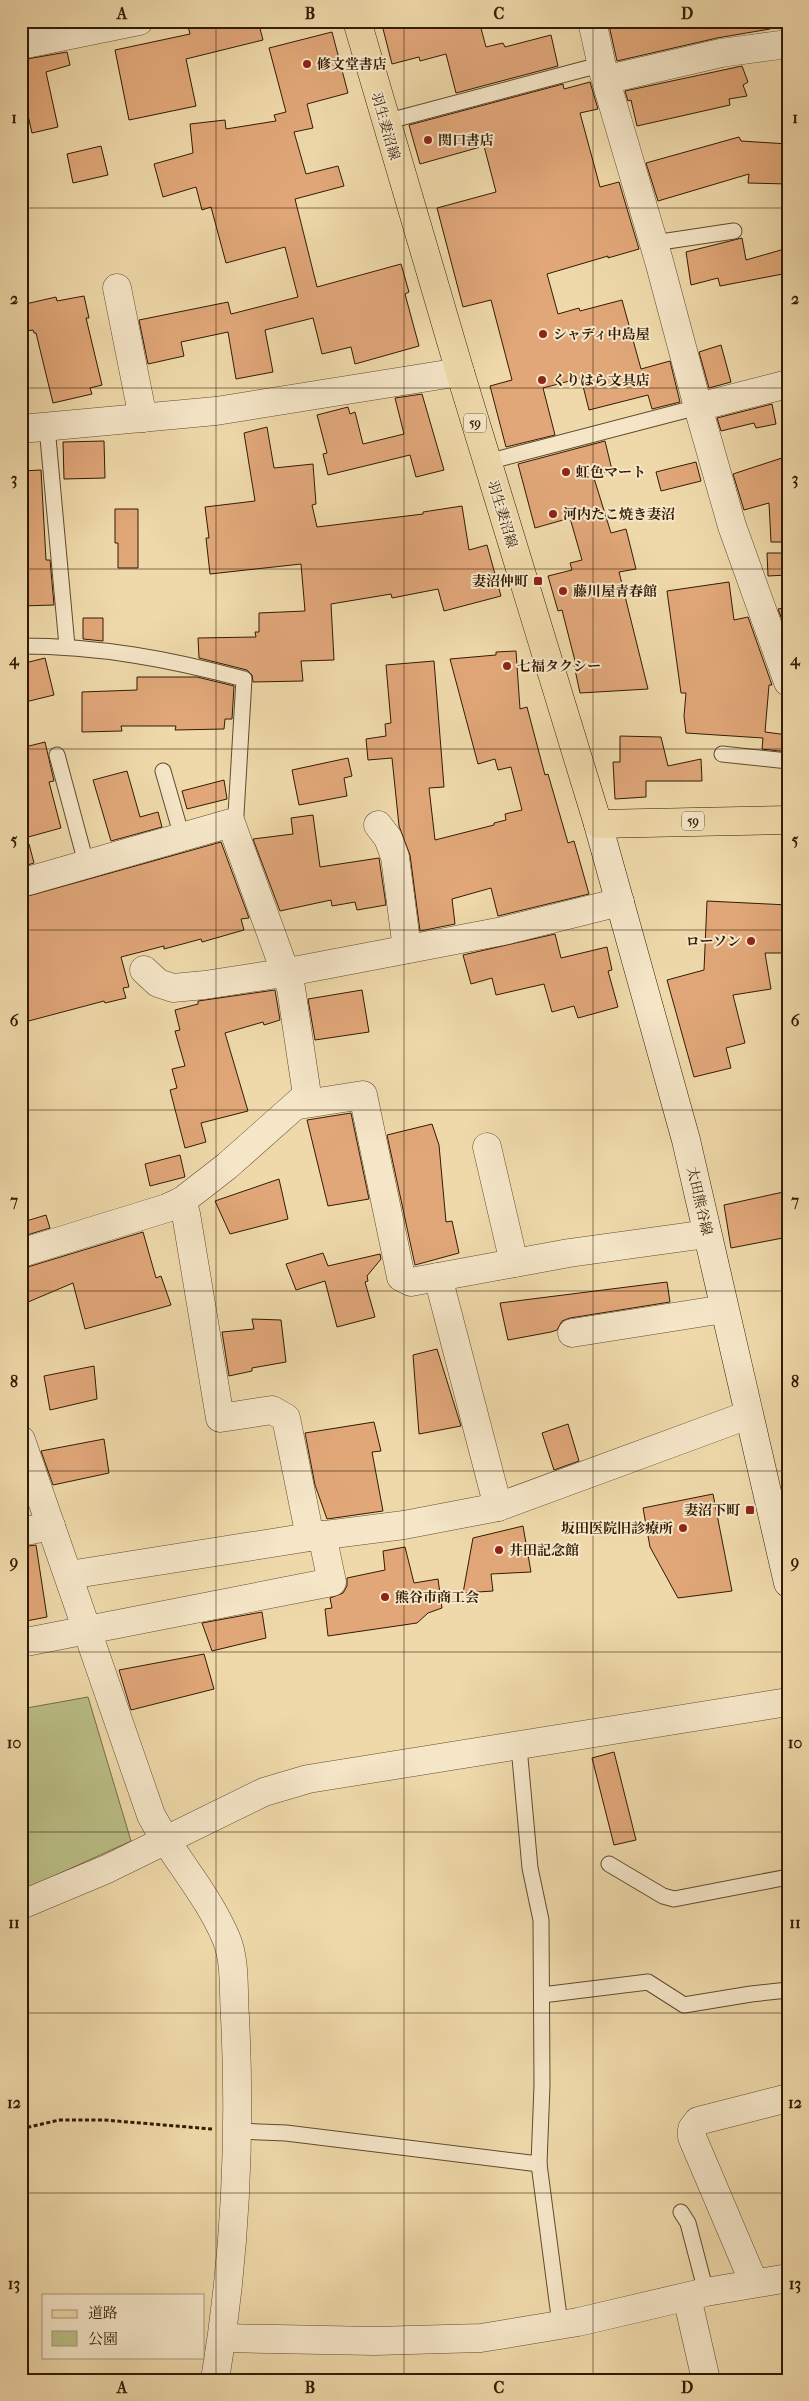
<svg xmlns="http://www.w3.org/2000/svg" width="809" height="2401" font-family="'IM FELL French Canon','Noto Serif JP',serif">
	<style>
		.park { fill: #bbbf87; stroke: #766d46 }
		.building { fill: #e1a779; stroke: #321b04 }
		.lines { fill: none; stroke-linecap: round; stroke-linejoin: round }
		.service-casing { stroke: #614a2e; stroke-width: 17 }
		.minor-casing { stroke: #614a2e; stroke-width: 29 }
		.tertiary-casing { stroke: #614a2e; stroke-width: 29 }
		.secondary-casing { stroke: #321b04; stroke-width: 29 }
		.primary-casing { stroke: #321b04; stroke-width: 29 }
		.path { stroke: #321b04; stroke-width: 3; stroke-dasharray: 4 2.5; stroke-linecap: butt }
		.service { stroke: #f5e6c8; stroke-width: 15 }
		.minor { stroke: #f5e6c8; stroke-width: 28 }
		.tertiary { stroke: #f5e6c8; stroke-width: 28 }
		.secondary { stroke: #f5e6c8; stroke-width: 28 }
		.primary { stroke: #efd9aa; stroke-width: 28 }
		.grid { fill: none; stroke: #321b04; stroke-width: 1; stroke-opacity: 0.55 }
		.poi-dot { fill: #8f2418; stroke: #f5e6c8; stroke-width: 2 }
		.labels { text-anchor: middle; stroke-width: 4; stroke-linejoin: round; paint-order: stroke }
		.shield { fill: #f5e6c8; stroke: #6c583f; stroke-width: 1 }
		.shield-label { font-size: 12px; font-weight: bold; fill: #321b04 }
		.poi-label { font-size: 14px; font-weight: bold; fill: #321b04; stroke: #f5e6c8; text-anchor: start }
		.street-label { font-size: 14px; fill: #321b04; stroke: #f5e6c8 }
		.neatline { fill: none; stroke: #321b04; stroke-width: 2 }
		.grid-label { font-size: 16px; text-anchor: middle; font-weight: bold; fill: #321b04 }
	</style>
	<rect width="100%" height="100%" fill="#efd9aa"/>
	<filter id="stains"><feTurbulence type="fractalNoise" baseFrequency=".004" numOctaves="4"/><feColorMatrix values="0 0 0 0 .2 0 0 0 0 .09 0 0 0 0 .02 0 0 0 .5 -.17"/></filter>
	<radialGradient id="worn" r=".72"><stop offset=".6" stop-color="#630" stop-opacity="0"/><stop offset="1" stop-color="#630" stop-opacity=".3"/></radialGradient>
	<path class="park" d="M 88,1697 L 131,1841 L 21,1891 L 21,1709 Z"/>
	<g class="building">
		<path d="M 206,21 L 258,21 L 263,40 L 186,59 L 196,106 L 129,120 L 115,50 L 190,34 L 188,26 Z"/>
		<path d="M 381,21 L 479,21 L 486,47 L 503,43 L 505,47 L 551,35 L 558,66 L 456,93 L 446,54 L 420,61 L 419,57 L 392,64 Z"/>
		<path d="M 608,21 L 769,21 L 770,29 L 717,38 L 617,61 Z"/>
		<path d="M 332,32 L 348,93 L 307,104 L 313,128 L 294,132 L 306,174 L 338,166 L 344,186 L 295,199 L 317,287 L 401,264 L 409,292 L 405,294 L 419,346 L 355,364 L 351,347 L 322,354 L 313,318 L 265,330 L 273,372 L 236,379 L 228,332 L 181,342 L 184,356 L 148,364 L 139,320 L 228,302 L 231,314 L 298,297 L 285,247 L 226,263 L 211,207 L 202,210 L 196,187 L 163,197 L 154,164 L 193,153 L 190,124 L 225,120 L 226,129 L 276,121 L 274,115 L 286,112 L 269,48 Z"/>
		<path d="M 67,52 L 70,65 L 46,72 L 58,127 L 32,133 L 21,84 L 21,60 Z"/>
		<path d="M 742,66 L 748,82 L 743,85 L 747,96 L 729,99 L 730,105 L 637,126 L 631,100 L 628,101 L 625,91 Z"/>
		<path d="M 590,82 L 598,109 L 580,113 L 600,187 L 619,182 L 639,249 L 608,258 L 608,256 L 547,274 L 558,314 L 579,308 L 580,311 L 622,300 L 641,369 L 670,361 L 680,402 L 652,409 L 648,395 L 589,410 L 581,378 L 543,388 L 555,435 L 506,447 L 490,386 L 512,380 L 491,300 L 463,307 L 437,208 L 496,192 L 484,146 L 420,164 L 409,125 L 563,84 L 564,89 Z"/>
		<path d="M 739,137 L 741,141 L 788,144 L 788,184 L 748,183 L 749,174 L 658,201 L 646,163 Z"/>
		<path d="M 101,146 L 108,175 L 73,183 L 67,154 Z"/>
		<path d="M 742,238 L 746,260 L 788,248 L 788,273 L 720,286 L 718,278 L 691,285 L 686,252 Z"/>
		<path d="M 84,296 L 89,318 L 86,318 L 102,385 L 90,388 L 92,394 L 53,403 L 36,333 L 34,333 L 33,330 L 21,332 L 21,305 L 56,297 L 57,301 Z"/>
		<path d="M 721,345 L 731,382 L 709,388 L 699,352 Z"/>
		<path d="M 422,394 L 444,470 L 416,477 L 410,455 L 328,475 L 323,454 L 327,453 L 317,415 L 348,407 L 350,414 L 355,412 L 363,444 L 404,434 L 395,398 Z"/>
		<path d="M 772,404 L 776,424 L 756,428 L 754,423 L 721,431 L 717,418 Z"/>
		<path d="M 267,427 L 274,468 L 313,464 L 316,504 L 312,505 L 317,527 L 423,514 L 423,512 L 462,506 L 469,550 L 487,545 L 501,596 L 444,611 L 438,589 L 392,598 L 391,594 L 331,604 L 334,660 L 301,661 L 303,681 L 253,682 L 252,675 L 247,670 L 199,658 L 198,638 L 256,637 L 255,632 L 259,632 L 259,613 L 305,611 L 301,564 L 210,574 L 206,538 L 209,538 L 205,507 L 255,501 L 244,433 Z"/>
		<path d="M 104,441 L 105,478 L 64,479 L 63,442 Z"/>
		<path d="M 605,441 L 612,470 L 593,475 L 611,533 L 626,529 L 636,569 L 619,572 L 648,689 L 580,693 L 574,665 L 576,665 L 562,610 L 558,611 L 548,576 L 572,570 L 570,563 L 582,560 L 570,518 L 535,528 L 518,464 Z"/>
		<path d="M 788,456 L 788,542 L 771,542 L 769,503 L 744,510 L 733,474 Z"/>
		<path d="M 696,462 L 701,481 L 661,491 L 656,472 Z"/>
		<path d="M 41,470 L 46,560 L 50,560 L 54,605 L 21,606 L 21,471 Z"/>
		<path d="M 115,509 L 138,509 L 138,568 L 118,568 L 118,543 L 115,543 Z"/>
		<path d="M 767,553 L 788,553 L 788,575 L 768,576 Z"/>
		<path d="M 729,582 L 734,620 L 748,617 L 772,685 L 769,685 L 765,732 L 788,735 L 788,752 L 762,749 L 763,738 L 686,733 L 684,716 L 686,693 L 681,693 L 667,591 Z"/>
		<path d="M 788,607 L 788,635 L 778,609 Z"/>
		<path d="M 83,618 L 103,618 L 103,641 L 83,639 Z"/>
		<path d="M 516,651 L 520,709 L 527,707 L 545,775 L 548,774 L 568,843 L 574,841 L 589,894 L 498,916 L 491,888 L 452,899 L 455,924 L 420,931 L 410,855 L 399,826 L 392,758 L 368,760 L 366,739 L 386,736 L 385,724 L 391,723 L 386,665 L 434,661 L 444,787 L 429,788 L 435,840 L 494,825 L 494,823 L 506,820 L 505,814 L 522,810 L 511,767 L 498,770 L 495,759 L 478,764 L 450,659 L 496,655 L 496,652 Z"/>
		<path d="M 45,658 L 54,695 L 21,703 L 21,664 Z"/>
		<path d="M 137,677 L 197,677 L 234,686 L 232,719 L 225,719 L 224,729 L 175,730 L 176,726 L 121,726 L 122,731 L 82,732 L 82,692 L 137,690 Z"/>
		<path d="M 620,736 L 661,737 L 668,766 L 701,759 L 702,781 L 646,781 L 646,797 L 615,799 L 613,762 L 620,762 Z"/>
		<path d="M 45,742 L 54,781 L 49,782 L 61,828 L 21,839 L 21,748 Z"/>
		<path d="M 348,758 L 352,776 L 344,778 L 347,796 L 299,805 L 292,770 Z"/>
		<path d="M 127,771 L 140,817 L 158,812 L 162,827 L 111,841 L 93,780 Z"/>
		<path d="M 224,780 L 227,799 L 187,809 L 182,791 Z"/>
		<path d="M 313,815 L 320,867 L 379,858 L 386,905 L 357,910 L 355,902 L 332,906 L 331,900 L 280,911 L 253,839 L 293,834 L 291,818 Z"/>
		<path d="M 221,842 L 249,918 L 241,919 L 244,930 L 202,942 L 201,939 L 164,949 L 164,946 L 121,957 L 129,987 L 123,988 L 126,998 L 105,1003 L 104,1001 L 21,1023 L 21,898 Z"/>
		<path d="M 29,844 L 34,863 L 21,867 L 21,845 Z"/>
		<path d="M 707,901 L 788,905 L 788,953 L 765,953 L 771,989 L 733,995 L 745,1043 L 726,1048 L 731,1068 L 694,1077 L 667,980 L 704,970 Z"/>
		<path d="M 555,934 L 561,958 L 607,947 L 612,970 L 608,971 L 618,1007 L 578,1018 L 574,1006 L 552,1012 L 544,984 L 496,995 L 492,978 L 471,984 L 463,955 Z"/>
		<path d="M 275,990 L 280,1020 L 264,1025 L 263,1022 L 225,1033 L 248,1111 L 201,1123 L 206,1142 L 185,1148 L 170,1090 L 177,1088 L 172,1069 L 185,1066 L 175,1031 L 180,1030 L 175,1010 L 198,1004 L 198,1001 Z"/>
		<path d="M 362,990 L 369,1032 L 315,1040 L 308,999 Z"/>
		<path d="M 351,1113 L 369,1199 L 328,1206 L 307,1120 Z"/>
		<path d="M 432,1124 L 439,1145 L 446,1222 L 452,1221 L 459,1253 L 415,1265 L 387,1135 Z"/>
		<path d="M 180,1155 L 185,1177 L 150,1186 L 145,1164 Z"/>
		<path d="M 279,1179 L 288,1219 L 230,1234 L 215,1201 Z"/>
		<path d="M 788,1191 L 788,1237 L 731,1248 L 724,1205 Z"/>
		<path d="M 46,1215 L 50,1228 L 27,1235 L 23,1222 Z"/>
		<path d="M 143,1232 L 156,1278 L 161,1276 L 171,1305 L 85,1329 L 73,1283 L 21,1305 L 21,1269 Z"/>
		<path d="M 323,1253 L 328,1266 L 380,1254 L 381,1259 L 367,1276 L 368,1281 L 365,1282 L 375,1317 L 337,1327 L 325,1281 L 296,1290 L 286,1264 Z"/>
		<path d="M 667,1282 L 670,1302 L 570,1318 L 562,1321 L 557,1330 L 551,1332 L 508,1340 L 500,1303 Z"/>
		<path d="M 252,1319 L 281,1320 L 286,1362 L 252,1368 L 252,1371 L 229,1376 L 222,1332 L 254,1329 Z"/>
		<path d="M 437,1349 L 461,1426 L 419,1434 L 413,1355 Z"/>
		<path d="M 94,1366 L 97,1399 L 50,1410 L 44,1376 Z"/>
		<path d="M 374,1422 L 381,1451 L 372,1452 L 383,1511 L 327,1519 L 315,1485 L 305,1433 Z"/>
		<path d="M 568,1424 L 579,1461 L 554,1470 L 542,1433 Z"/>
		<path d="M 104,1439 L 109,1473 L 53,1485 L 41,1451 Z"/>
		<path d="M 713,1494 L 732,1591 L 678,1598 L 650,1547 L 643,1508 Z"/>
		<path d="M 523,1526 L 531,1572 L 491,1574 L 493,1591 L 463,1593 L 473,1538 Z"/>
		<path d="M 36,1545 L 47,1617 L 21,1622 L 21,1547 Z"/>
		<path d="M 405,1547 L 414,1583 L 438,1579 L 442,1608 L 428,1613 L 417,1623 L 328,1636 L 325,1609 L 332,1608 L 330,1598 L 343,1593 L 347,1586 L 347,1578 L 385,1570 L 383,1551 Z"/>
		<path d="M 262,1612 L 266,1638 L 212,1651 L 202,1623 Z"/>
		<path d="M 204,1654 L 214,1689 L 131,1710 L 119,1670 Z"/>
		<path d="M 614,1752 L 636,1840 L 614,1845 L 592,1758 Z"/>
	</g>
	<g class="lines">
		<g class="service-casing">
			<g id="service">
				<path d="M 385,122 L 592,67 L 603,71"/>
				<path d="M 654,243 L 734,231"/>
				<path d="M 47,427 L 67,646"/>
				<path d="M 487,462 L 698,407"/>
				<path d="M 21,646 C 99,646 169,659 244,679 L 235,831"/>
				<path d="M 722,754 L 788,761"/>
				<path d="M 57,755 L 86,863"/>
				<path d="M 163,771 L 182,837"/>
				<path d="M 519,1747 L 530,1868 L 541,1920 L 542,2085 L 539,2164 L 560,2324"/>
				<path d="M 609,1864 L 663,1896 L 674,1899 L 788,1877"/>
				<path d="M 542,1995 L 648,1982 L 684,2005 L 751,1994 L 788,1990"/>
				<path d="M 238,2131 L 286,2133 L 539,2164"/>
				<path d="M 681,2212 L 688,2223 L 706,2292"/>
			</g>
		</g>
		<g class="minor-casing">
			<g id="minor">
				<path d="M 592,21 L 603,71 L 659,261 L 698,407 L 732,526 L 788,682"/>
				<path d="M 21,45 L 139,21"/>
				<path d="M 603,71 L 613,78 L 721,53 L 788,44"/>
				<path d="M 117,288 L 143,418"/>
				<path d="M 698,407 L 788,384"/>
				<path d="M 21,429 L 216,411 L 460,372"/>
				<path d="M 378,825 L 388,838 L 395,857 L 407,949"/>
				<path d="M 21,883 L 231,823 L 291,988 L 307,1095 L 227,1166 L 182,1201 L 167,1208 L 21,1253"/>
				<path d="M 144,970 L 158,983 L 173,988 L 205,985 L 283,973 L 503,931 L 620,902"/>
				<path d="M 299,1105 L 363,1095 L 401,1277 L 411,1282 L 569,1253 L 707,1234"/>
				<path d="M 487,1147 L 514,1263"/>
				<path d="M 182,1201 L 186,1214 L 220,1418 L 272,1410 L 286,1418 L 310,1537"/>
				<path d="M 438,1277 L 498,1507"/>
				<path d="M 572,1333 L 724,1309"/>
				<path d="M 21,1440 L 151,1815 C 173,1857 207,1893 226,1938 C 236,1961 233,1992 235,2017 C 241,2138 235,2260 215,2380"/>
				<path d="M 21,1532 L 51,1526"/>
				<path d="M 69,1575 L 310,1537 L 404,1525 L 498,1507 L 748,1415"/>
				<path d="M 21,1643 L 332,1582 L 322,1535"/>
				<path d="M 754,2283 L 692,2137 L 692,2129 L 698,2121 L 788,2098"/>
				<path d="M 687,2297 L 706,2380"/>
				<path d="M 222,2338 L 375,2341 L 481,2338 L 578,2322 L 706,2292 L 788,2278"/>
			</g>
		</g>
		<g class="tertiary-casing">
			<path id="tertiary" d="M 21,1905 L 107,1869 L 264,1792 L 308,1779 L 788,1702"/>
		</g>
		<g class="secondary-casing">
			<path id="secondary" d="M 598,824 L 686,1140 L 788,1583"/>
		</g>
		<g class="primary-casing">
			<path id="primary" d="M 357,21 L 460,372 L 598,824 L 788,820"/>
		</g>
		<path class="path" d="M 21,2129 L 59,2120 L 104,2120 L 212,2129"/>
		<use href="#service" class="service"/>
		<use href="#minor" class="minor"/>
		<use href="#tertiary" class="tertiary"/>
		<use href="#secondary" class="secondary"/>
		<use href="#primary" class="primary"/>
	</g>
	<path class="grid" d="M 216,21 L 216,2380M 404,21 L 404,2380M 593,21 L 593,2380M 21,208 L 788,208M 21,388 L 788,388M 21,569 L 788,569M 21,749 L 788,749M 21,930 L 788,930M 21,1110 L 788,1110M 21,1291 L 788,1291M 21,1471 L 788,1471M 21,1652 L 788,1652M 21,1832 L 788,1832M 21,2013 L 788,2013M 21,2193 L 788,2193"/>
	<g class="poi-dot">
		<circle cx="307" cy="64" r="5"/>
		<circle cx="428" cy="140" r="5"/>
		<circle cx="543" cy="334" r="5"/>
		<circle cx="542" cy="380" r="5"/>
		<circle cx="566" cy="472" r="5"/>
		<circle cx="553" cy="514" r="5"/>
		<rect x="533" y="576" width="10" height="10" rx="2.5"/>
		<circle cx="563" cy="591" r="5"/>
		<circle cx="507" cy="666" r="5"/>
		<circle cx="751" cy="941" r="5"/>
		<rect x="745" y="1505" width="10" height="10" rx="2.5"/>
		<circle cx="683" cy="1528" r="5"/>
		<circle cx="499" cy="1550" r="5"/>
		<circle cx="385" cy="1597" r="5"/>
	</g>
	<g class="labels">
		<g class="shield">
			<rect x="464" y="413.5" width="22" height="19" rx="4"/>
			<rect x="682" y="811.5" width="22" height="19" rx="4"/>
		</g>
		<g class="shield-label">
			<text x="475" y="427">59</text>
			<text x="693" y="825">59</text>
		</g>
		<g class="poi-label">
			<text x="317" y="69">修文堂書店</text>
			<text x="438" y="145">関口書店</text>
			<text x="553" y="339">シャディ中島屋</text>
			<text x="552" y="385">くりはら文具店</text>
			<text x="576" y="477">虹色マート</text>
			<text x="563" y="519">河内たこ焼き妻沼</text>
			<text x="528" y="586" text-anchor="end">妻沼仲町</text>
			<text x="573" y="596">藤川屋青春館</text>
			<text x="517" y="671">七福タクシー</text>
			<text x="741" y="946" text-anchor="end">ローソン</text>
			<text x="740" y="1515" text-anchor="end">妻沼下町</text>
			<text x="673" y="1533" text-anchor="end">坂田医院旧診療所</text>
			<text x="509" y="1555">井田記念館</text>
			<text x="395" y="1602">熊谷市商工会</text>
		</g>
		<g class="street-label">
			<text transform="translate(386 126) rotate(74)" y="5">羽生妻沼線</text>
			<text transform="translate(503 514) rotate(73)" y="5">羽生妻沼線</text>
			<text transform="translate(700 1201) rotate(77)" y="5">太田熊谷線</text>
		</g>
	</g>
	<rect width="809" height="2401" fill="none" stroke="#efd9aa" stroke-width="55"/>
	<rect x="42" y="2294" width="162" height="65" fill="#f5e6c8" stroke="#a7957a"/>
	<rect x="52" y="2310" width="25" height="8" fill="#efd9aa" stroke="#a7957a"/>
	<text x="88" y="2318" font-size="15" fill="#321b04">道路</text>
	<rect x="52" y="2331" width="25" height="15" fill="#bbbf87" stroke="#a7957a"/>
	<text x="88" y="2344" font-size="15" fill="#321b04">公園</text>
	<rect x="28" y="28" width="754" height="2346" class="neatline"/>
	<g class="grid-label">
		<text x="122" y="19">A</text>
		<text x="310" y="19">B</text>
		<text x="499" y="19">C</text>
		<text x="687" y="19">D</text>
		<text x="14" y="123">1</text>
		<text x="795" y="123">1</text>
		<text x="14" y="304">2</text>
		<text x="795" y="304">2</text>
		<text x="14" y="484">3</text>
		<text x="795" y="484">3</text>
		<text x="14" y="665">4</text>
		<text x="795" y="665">4</text>
		<text x="14" y="845">5</text>
		<text x="795" y="845">5</text>
		<text x="14" y="1026">6</text>
		<text x="795" y="1026">6</text>
		<text x="14" y="1206">7</text>
		<text x="795" y="1206">7</text>
		<text x="14" y="1387">8</text>
		<text x="795" y="1387">8</text>
		<text x="14" y="1567">9</text>
		<text x="795" y="1567">9</text>
		<text x="14" y="1748">10</text>
		<text x="795" y="1748">10</text>
		<text x="14" y="1928">11</text>
		<text x="795" y="1928">11</text>
		<text x="14" y="2108">12</text>
		<text x="795" y="2108">12</text>
		<text x="14" y="2289">13</text>
		<text x="795" y="2289">13</text>
		<text x="122" y="2393">A</text>
		<text x="310" y="2393">B</text>
		<text x="499" y="2393">C</text>
		<text x="687" y="2393">D</text>
	</g>
	<rect width="100%" height="100%" filter="url(#stains)"/>
	<rect width="100%" height="100%" fill="url(#worn)"/>
</svg>
